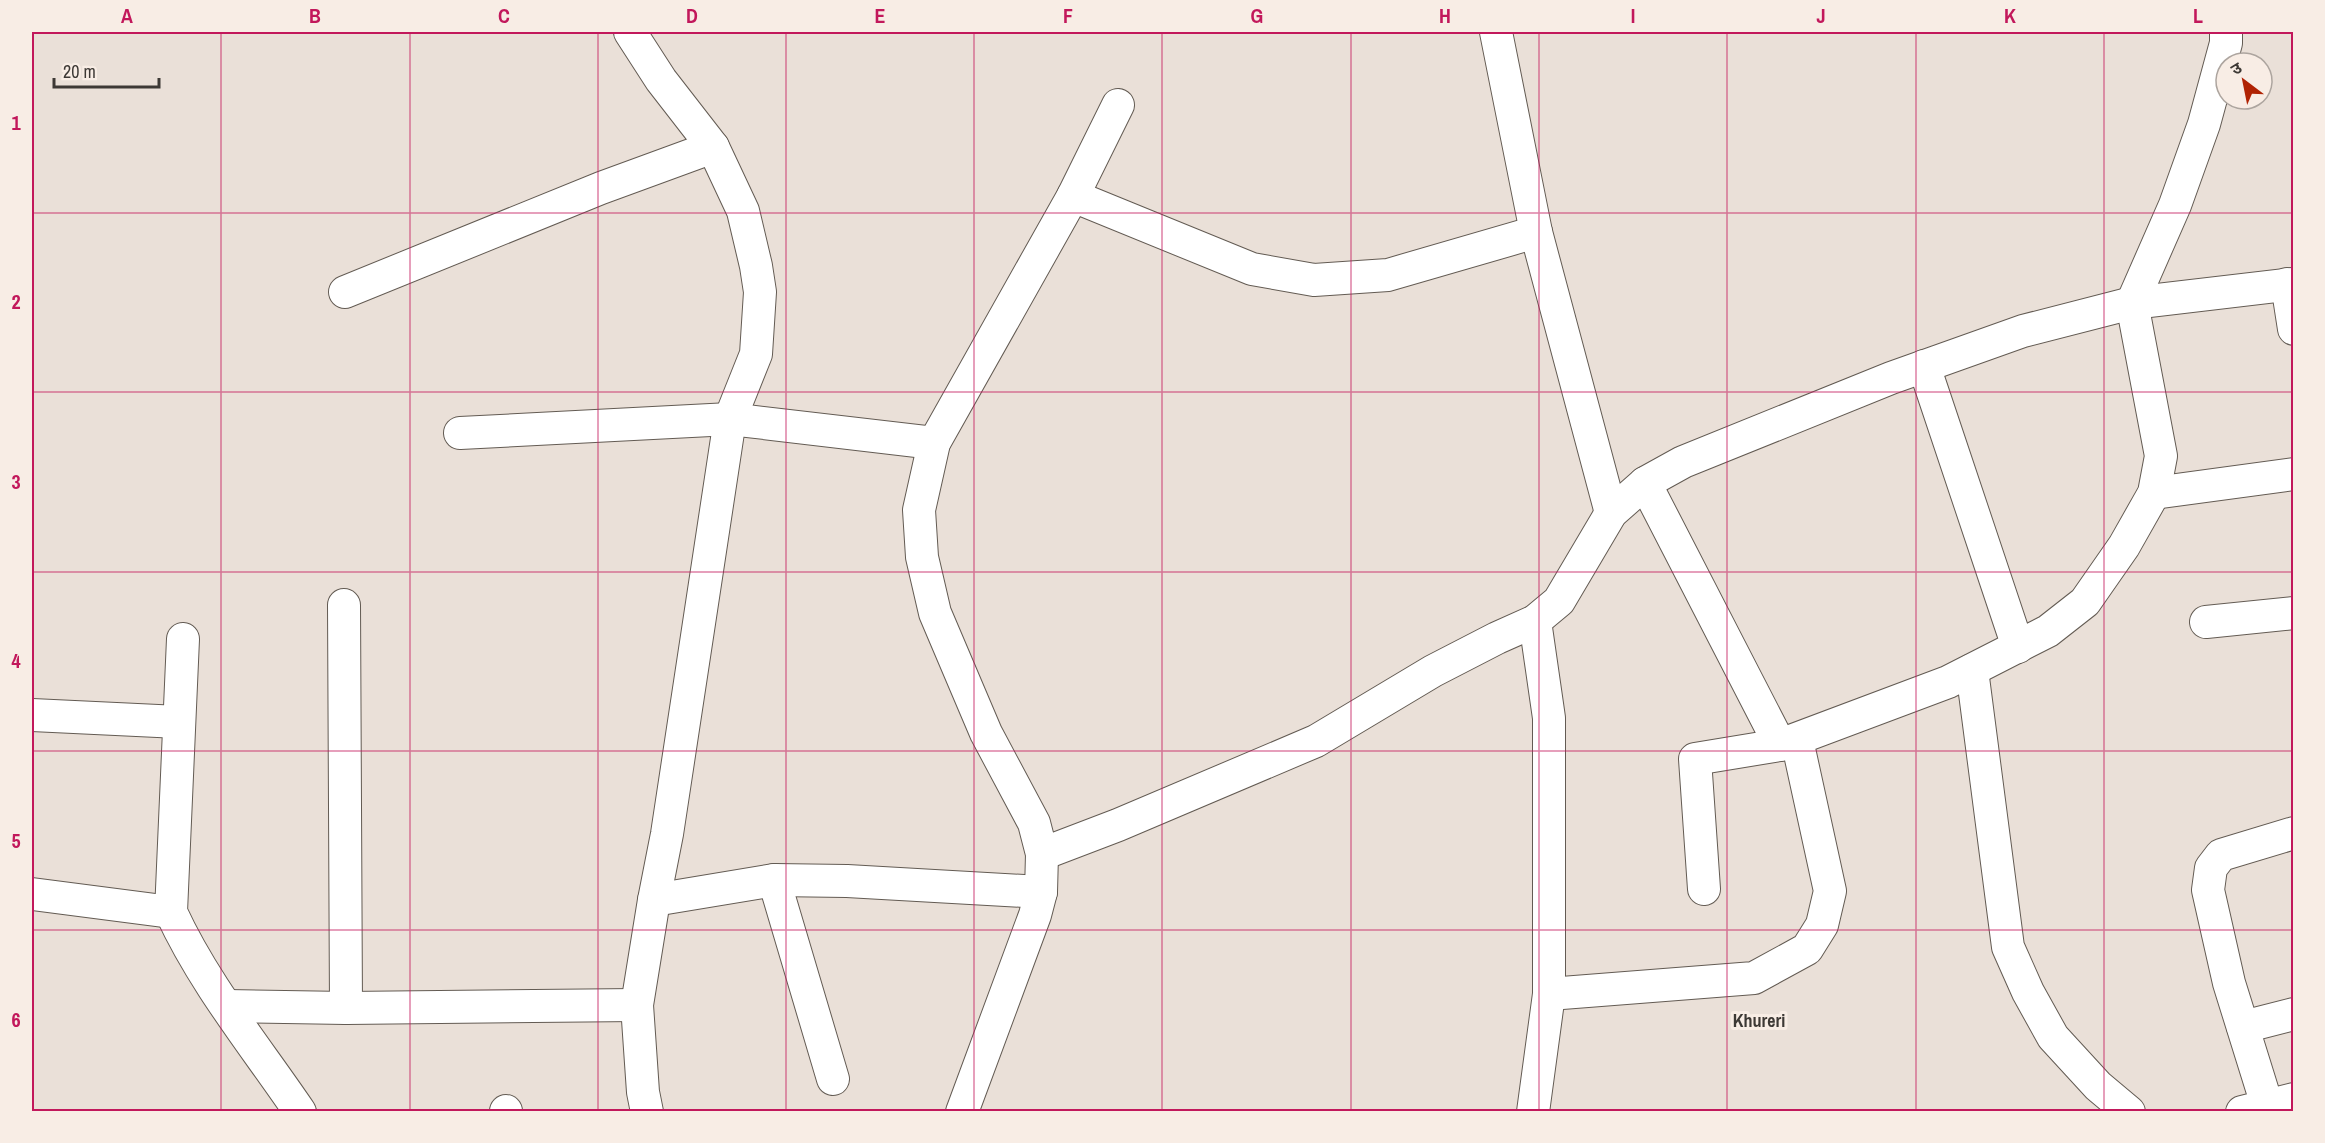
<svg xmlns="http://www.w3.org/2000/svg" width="2325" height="1143" font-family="'Archivo Narrow','Noto Sans Devanagari',sans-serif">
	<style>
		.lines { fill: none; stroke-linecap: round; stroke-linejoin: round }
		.minor-casing { stroke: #635b53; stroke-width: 34 }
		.minor { stroke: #fff; stroke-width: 32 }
		.grid { fill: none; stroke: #c2185b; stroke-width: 1.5; stroke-opacity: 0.55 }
		.labels { text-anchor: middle; stroke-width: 6; stroke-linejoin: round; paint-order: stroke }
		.quarter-label { font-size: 18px; font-weight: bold; fill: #3d3935; stroke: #f8ede5 }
		.neatline { fill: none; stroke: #c2185b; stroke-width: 2 }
		.grid-label { font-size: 20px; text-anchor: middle; font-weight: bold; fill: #c2185b }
	</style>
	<rect width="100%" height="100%" fill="#eae0d8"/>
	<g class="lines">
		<g class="minor-casing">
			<g id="minor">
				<path d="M 630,32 L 661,80 L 713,147 L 743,211 L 756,266 L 760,292 L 756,354 L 730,419 L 667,834 L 654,900 L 637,1005 L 643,1092 L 647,1112"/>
				<path d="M 1496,32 L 1536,232 L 1611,513"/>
				<path d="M 1073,196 L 1252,269 L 1314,280 L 1388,275 L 1536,232"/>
				<path d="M 2287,284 L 2294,329"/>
				<path d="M 345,292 L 601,188 L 713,147"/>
				<path d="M 1924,366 L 2018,647"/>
				<path d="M 460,433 L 730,419 L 934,443"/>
				<path d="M 1645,483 L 1780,745"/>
				<path d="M 2154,493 L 2294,474"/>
				<path d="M 344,605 L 346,1008"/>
				<path d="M 2206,622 L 2294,613"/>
				<path d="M 183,639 L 171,912 C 204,984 256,1047 300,1112"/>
				<path d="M 1972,670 L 2008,947 L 2028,992 L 2053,1037 L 2098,1086 L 2129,1112"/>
				<path d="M 32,715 L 179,722"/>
				<path d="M 1042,854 L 1118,825 L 1316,741 L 1433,671 L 1497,638 L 1535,621 L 1559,601 L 1611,513 L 1645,483 L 1683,462 L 1891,378 L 2023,331 L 2132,303 L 2294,284"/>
				<path d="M 774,880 L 833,1079"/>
				<path d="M 1704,889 L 1695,759 L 1780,745 L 1948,682 L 2048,631 L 2085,602 L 2124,546 L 2154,493 L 2161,456 L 2132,303 L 2175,205 L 2204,124 L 2226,43 L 2226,32"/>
				<path d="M 32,894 L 171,912"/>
				<path d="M 654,900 L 774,880 L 847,881 L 1041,892"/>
				<path d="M 1549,994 L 1754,978 L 1807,949 L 1822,925 L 1830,891 L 1797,740"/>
				<path d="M 227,1006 L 346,1008 L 637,1005"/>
				<path d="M 2243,1027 L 2294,1014"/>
				<path d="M 2267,1105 L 2229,983 L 2208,890 L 2211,868 L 2221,855 L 2294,833"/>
				<path d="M 506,1111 L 506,1112"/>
				<path d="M 962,1112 L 1035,915 L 1041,892 L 1042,854 L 1034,823 L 986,733 L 935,613 L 922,557 L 919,510 L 934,443 L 1073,196 L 1118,105"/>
				<path d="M 1533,1112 L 1549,994 L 1549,718 L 1535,621"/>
				<path d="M 2242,1112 L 2294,1099"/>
			</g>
		</g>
		<use href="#minor" class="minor"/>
	</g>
	<path class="grid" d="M 221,32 L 221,1112M 410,32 L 410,1112M 598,32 L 598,1112M 786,32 L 786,1112M 974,32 L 974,1112M 1162,32 L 1162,1112M 1351,32 L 1351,1112M 1539,32 L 1539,1112M 1727,32 L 1727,1112M 1916,32 L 1916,1112M 2104,32 L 2104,1112M 32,213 L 2294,213M 32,392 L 2294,392M 32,572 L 2294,572M 32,751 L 2294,751M 32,930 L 2294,930"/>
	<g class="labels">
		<g class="quarter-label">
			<text x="1759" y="1027">Khureri</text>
		</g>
	</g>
	<rect width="2325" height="1143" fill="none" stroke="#f8ede5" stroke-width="66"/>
	<g transform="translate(2244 81) rotate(328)"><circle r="28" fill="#f8ede5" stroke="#ada59f" stroke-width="1.5"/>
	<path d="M0-4.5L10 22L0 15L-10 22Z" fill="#b02304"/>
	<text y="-9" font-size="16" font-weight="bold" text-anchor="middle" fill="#3d3935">उ</text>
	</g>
	<path d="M54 78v9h105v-9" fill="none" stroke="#3d3935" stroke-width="3"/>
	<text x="63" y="78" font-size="18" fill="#3d3935" stroke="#f8ede5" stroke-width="4.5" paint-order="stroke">20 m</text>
	<rect x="33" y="33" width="2259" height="1077" class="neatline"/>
	<g class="grid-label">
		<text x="127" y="23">A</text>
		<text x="315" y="23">B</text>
		<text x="504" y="23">C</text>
		<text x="692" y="23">D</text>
		<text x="880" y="23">E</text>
		<text x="1068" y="23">F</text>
		<text x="1257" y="23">G</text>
		<text x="1445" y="23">H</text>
		<text x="1633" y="23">I</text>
		<text x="1821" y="23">J</text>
		<text x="2010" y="23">K</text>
		<text x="2198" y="23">L</text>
		<text x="16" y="130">1</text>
		<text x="16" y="309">2</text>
		<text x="16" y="489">3</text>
		<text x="16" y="668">4</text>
		<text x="16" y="848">5</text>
		<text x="16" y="1027">6</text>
	</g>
</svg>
